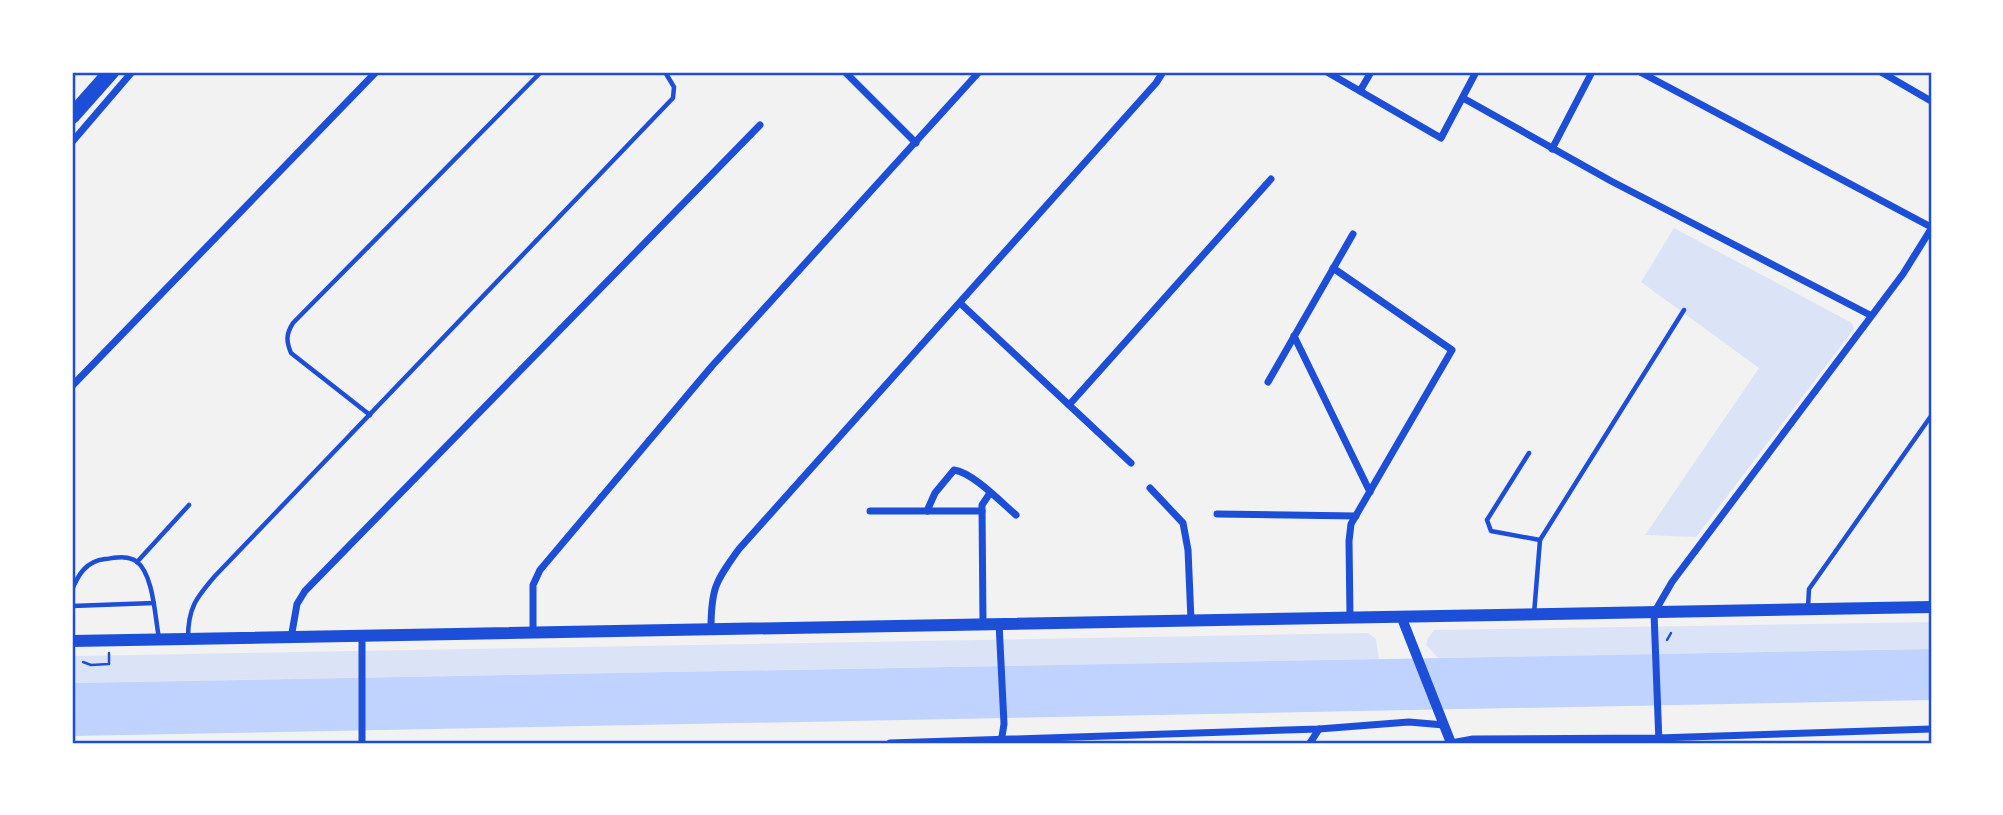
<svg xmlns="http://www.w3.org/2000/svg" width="2003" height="815" font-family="Ubuntu,sans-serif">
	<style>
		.green { fill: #dbe4f7 }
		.water { fill: #bfd3fe }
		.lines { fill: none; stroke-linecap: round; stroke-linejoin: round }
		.path { stroke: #1d4ed8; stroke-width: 2.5 }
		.service { stroke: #1d4ed8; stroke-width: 4.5 }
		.minor { stroke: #1d4ed8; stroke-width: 7 }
		.tertiary { stroke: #1d4ed8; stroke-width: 10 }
		.secondary { stroke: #1d4ed8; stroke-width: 12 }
		.motorway { stroke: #1d4ed8; stroke-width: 16 }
		.neatline { fill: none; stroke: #1d4ed8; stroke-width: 2.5 }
	</style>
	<rect width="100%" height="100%" fill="#f2f2f2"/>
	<g class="green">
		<path d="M 1674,228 L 1852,323 L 1854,329 L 1696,537 L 1645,535 L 1759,368 L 1641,282 Z"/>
		<path d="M 1931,622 L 1931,649 L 1438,658 L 1426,645 L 1428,638 L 1434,630 Z"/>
		<path d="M 1368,633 L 1376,639 L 1379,659 L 72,683 L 72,656 Z"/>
	</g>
	<path class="water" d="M 1931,649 L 1931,700 L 72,736 L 72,683 Z"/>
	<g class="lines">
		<g class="path">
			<path d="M 1667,640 L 1671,633"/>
			<path d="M 83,662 L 91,665 L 109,664 L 109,653"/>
		</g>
		<g class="service">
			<path d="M 370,415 L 291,353 C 286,341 286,334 293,323 L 541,72"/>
			<path d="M 1529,453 L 1487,520 L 1491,531 L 1540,540"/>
			<path d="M 137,562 L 189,505"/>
			<path d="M 72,590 C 78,575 86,561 105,559 C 115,558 127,555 136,561 C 154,574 155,619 159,638"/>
			<path d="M 72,606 L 154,603"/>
			<path d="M 1808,607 L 1809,589 L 1931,416"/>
			<path d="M 1534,614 L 1540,540 L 1684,310"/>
			<path d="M 188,638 C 188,608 196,598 215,576 L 673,98 L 674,87 L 665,72"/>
		</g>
		<g class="minor">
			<path d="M 845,72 L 916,143"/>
			<path d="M 1327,72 L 1441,138 L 1476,72"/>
			<path d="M 1640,72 L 1931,227"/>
			<path d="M 1881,72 L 1931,101"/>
			<path d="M 1360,91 L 1371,72"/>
			<path d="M 1463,98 L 1611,181 L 1870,315"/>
			<path d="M 72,142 L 132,72"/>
			<path d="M 1552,149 L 1592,72"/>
			<path d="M 1333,268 L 1452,350 L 1351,524 L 1349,541 L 1350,617"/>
			<path d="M 960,303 L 1131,463"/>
			<path d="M 1294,336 L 1370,492"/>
			<path d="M 1268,382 L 1353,234"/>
			<path d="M 72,386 L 376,72"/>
			<path d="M 1069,405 L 1271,179"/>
			<path d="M 1150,488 L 1183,523 L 1188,550 L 1191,620"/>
			<path d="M 870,511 L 982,511"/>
			<path d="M 927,511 L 935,493 L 954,470 C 972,472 1002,503 1016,515"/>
			<path d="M 1217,514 L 1356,516"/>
			<path d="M 983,623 L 982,505 L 990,493"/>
			<path d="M 999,623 L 1004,724 L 1001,743"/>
			<path d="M 711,629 C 711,589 715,582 739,549 L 1156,83 L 1163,72"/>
			<path d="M 533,633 L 533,585 L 540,570 L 712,366 L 979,72"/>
			<path d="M 362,637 L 362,743"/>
			<path d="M 291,638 L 297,604 L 305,591 L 760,125"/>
			<path d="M 890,743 L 1319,729 L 1409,722 L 1444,725"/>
			<path d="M 1310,743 L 1319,729"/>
			<path d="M 1451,743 L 1473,739 L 1658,738 L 1931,729"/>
			<path d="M 1659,743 L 1654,613 L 1672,582 L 1903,274 L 1931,229"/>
		</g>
		<path class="tertiary" d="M 1401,616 L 1451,743"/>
		<path class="secondary" d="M 72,641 L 1931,607"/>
		<path class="motorway" d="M 72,116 L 111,72"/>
	</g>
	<rect width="2003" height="815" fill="none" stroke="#ffffff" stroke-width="147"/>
	<rect x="74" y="74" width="1856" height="668" class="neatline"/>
</svg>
